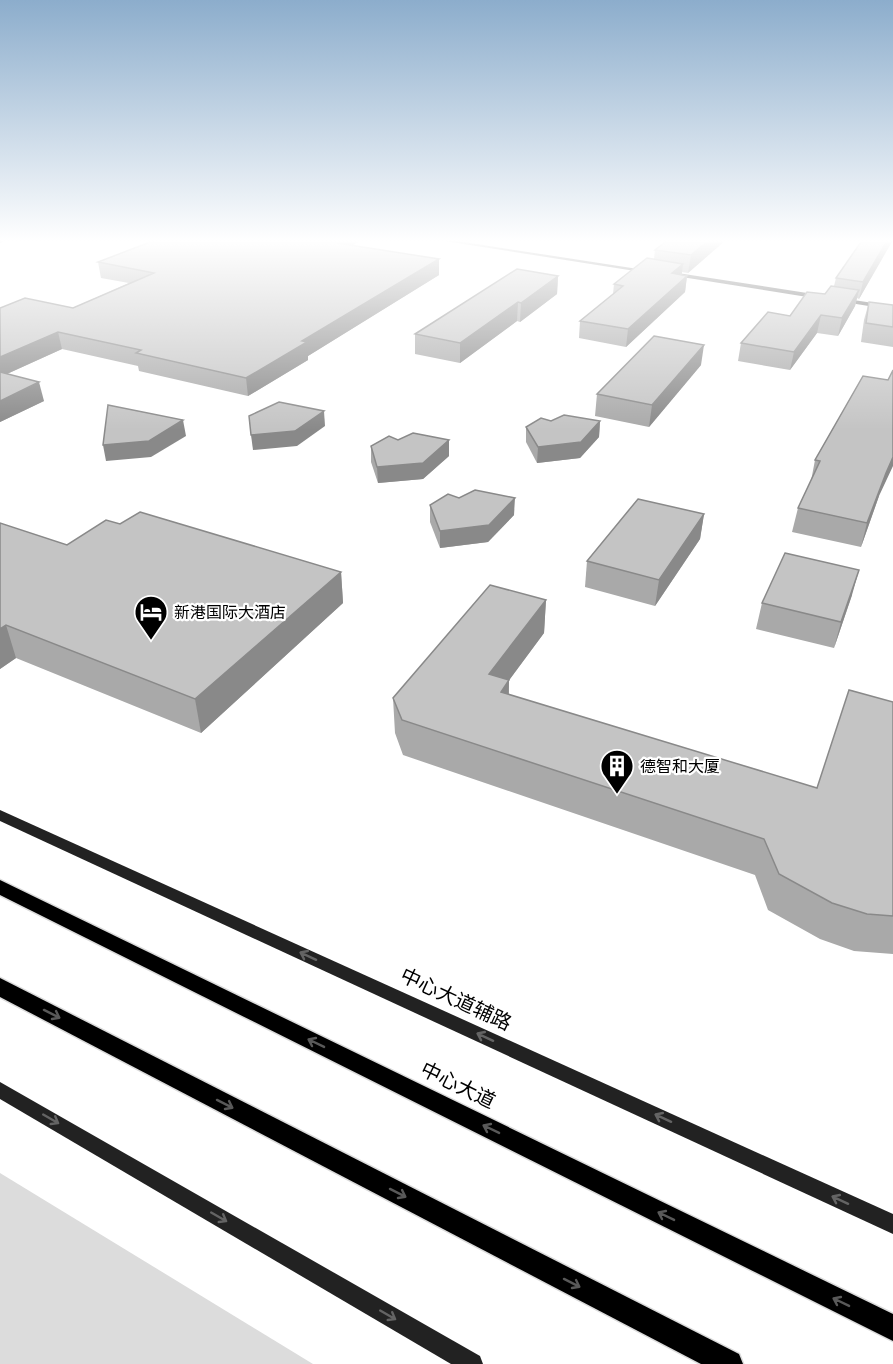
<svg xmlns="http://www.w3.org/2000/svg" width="893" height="1364" font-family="'Public Sans','Noto Sans SC',sans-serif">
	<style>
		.green { fill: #dcdcdc }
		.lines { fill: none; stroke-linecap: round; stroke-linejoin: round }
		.primary-casing { stroke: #dbdbdb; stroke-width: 3 }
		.tertiary { fill: #555; fill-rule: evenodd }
		.secondary { fill: #222; fill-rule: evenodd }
		.primary { fill: #000; fill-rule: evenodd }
		.wall { fill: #a9a9a9 }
		.shaded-wall { fill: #898989 }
		.building { fill: #c4c4c4; stroke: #898989; stroke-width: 1.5 }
		.oneway { stroke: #646464 }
		.oneway2 { stroke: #595959 }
		.labels { text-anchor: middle; stroke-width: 4.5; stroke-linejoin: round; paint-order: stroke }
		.poi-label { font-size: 16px; fill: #000; stroke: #fff; text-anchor: start }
		.near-street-label { font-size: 20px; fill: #000; stroke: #fff }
	</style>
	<rect width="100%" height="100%" fill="#fff"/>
	<path class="green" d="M 0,1173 L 313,1364 L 0,1364 Z"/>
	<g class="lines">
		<g class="primary-casing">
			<g id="primary">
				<path d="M 0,880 L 893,1314 L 893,1341 L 0,895 Z"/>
				<path d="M 0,978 L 739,1354 L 743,1364 L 701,1364 L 0,997 Z"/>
			</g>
		</g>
		<g class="tertiary">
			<path d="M 432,239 L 444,239 L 651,271 L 648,273 Z"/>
			<path d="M 671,272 L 820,295 L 823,297 L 820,299 L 669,275 Z"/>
			<path d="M 840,298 L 893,306 L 893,310 L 838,301 L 838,299 Z"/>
		</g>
		<g class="secondary">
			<path d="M 0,239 L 9,239 L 0,243 Z"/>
			<path d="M 0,810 L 893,1214 L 893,1234 L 0,821 Z"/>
			<path d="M 0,1082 L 480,1356 L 483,1364 L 451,1364 L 0,1099 Z"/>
		</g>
		<use href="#primary" class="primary"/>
	</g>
	<g class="wall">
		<path d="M 128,239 L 364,239 L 352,245 L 439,275 L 308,356 L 308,360 L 248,396 L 139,371 L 138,366 L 62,349 L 7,374 L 44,401 L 0,422 L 0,308 L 73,308 L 129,283 L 101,278 L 98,262 L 149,242 Z"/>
		<path d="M 727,239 L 688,273 L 682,272 L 682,275 L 687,276 L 685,292 L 626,347 L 579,338 L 580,321 L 613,294 L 614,284 L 654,259 L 655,250 Z"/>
		<path d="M 893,239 L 859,299 L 857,298 L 855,306 L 838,336 L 817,333 L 790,370 L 738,361 L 741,343 L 790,316 L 825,294 L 834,286 L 836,278 Z"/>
		<path d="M 558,276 L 557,294 L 520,322 L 517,321 L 460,363 L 415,354 L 415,334 Z"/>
		<path d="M 869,302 L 893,305 L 893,347 L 861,342 L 864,320 Z"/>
		<path d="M 701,365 L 649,427 L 595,416 L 597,394 Z"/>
		<path d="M 863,376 L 879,496 L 861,547 L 792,532 L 798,508 L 811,481 L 815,460 Z"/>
		<path d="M 551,421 L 600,421 L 599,437 L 580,458 L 537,463 L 526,442 L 526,427 Z"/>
		<path d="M 398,440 L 449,440 L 449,456 L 423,479 L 378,483 L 371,462 L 371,446 Z"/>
		<path d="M 459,498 L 514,515 L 488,542 L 440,548 L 430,522 L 430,505 Z"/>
		<path d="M 704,514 L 700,539 L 655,606 L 585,587 L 587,561 Z"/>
		<path d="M 0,523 L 67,545 L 120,524 L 341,572 L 343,603 L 201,733 L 16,658 L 0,669 Z"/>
		<path d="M 852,595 L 834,648 L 756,629 L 762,603 Z"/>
		<path d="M 546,600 L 544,633 L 509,680 L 509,695 L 817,788 L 893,702 L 893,954 L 854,951 L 820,939 L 768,910 L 755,875 L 403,755 L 395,733 L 393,698 Z"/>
	</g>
	<g class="shaded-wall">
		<path d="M 336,239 L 364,239 L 332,256 L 331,242 Z"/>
		<path d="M 710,239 L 727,239 L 688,273 L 691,255 Z"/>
		<path d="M 888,239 L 893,239 L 893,240 L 859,299 L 863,282 Z"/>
		<path d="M 439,259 L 439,275 L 308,356 L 308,360 L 248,396 L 246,378 L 302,341 Z"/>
		<path d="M 683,264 L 681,280 L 672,273 Z"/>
		<path d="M 558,276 L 557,294 L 520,322 L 521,303 Z"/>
		<path d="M 687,276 L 685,292 L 626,347 L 628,329 Z"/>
		<path d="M 859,290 L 855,306 L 838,336 L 842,318 Z"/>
		<path d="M 518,302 L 517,321 L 460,363 L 460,343 Z"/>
		<path d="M 821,315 L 817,333 L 790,370 L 794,352 Z"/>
		<path d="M 58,332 L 62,349 L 0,377 L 0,357 Z"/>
		<path d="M 704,345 L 701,365 L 649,427 L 652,405 Z"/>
		<path d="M 39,382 L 44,401 L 0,422 L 0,401 Z"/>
		<path d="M 324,411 L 325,426 L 297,446 L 253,450 L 251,435 Z"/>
		<path d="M 183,420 L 186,436 L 151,457 L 106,461 L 103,445 Z"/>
		<path d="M 600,421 L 599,437 L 580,458 L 537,463 L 538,447 Z"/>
		<path d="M 449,440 L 449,456 L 423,479 L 378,483 L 377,467 Z"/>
		<path d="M 893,457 L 893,466 L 879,496 L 861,547 L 867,523 L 886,473 Z"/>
		<path d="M 515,498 L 514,515 L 488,542 L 440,548 L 440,531 Z"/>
		<path d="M 704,514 L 700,539 L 655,606 L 659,580 Z"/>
		<path d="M 859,570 L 852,595 L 834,648 L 841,622 Z"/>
		<path d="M 341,572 L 343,603 L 201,733 L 195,699 Z"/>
		<path d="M 546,600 L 544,633 L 488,709 L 489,674 Z"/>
		<path d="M 6,625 L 16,658 L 0,669 L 0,629 Z"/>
		<path d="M 509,680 L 508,715 L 501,692 Z"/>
	</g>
	<g class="building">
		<path d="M 158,239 L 336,239 L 331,242 L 439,259 L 302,341 L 307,342 L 246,378 L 136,353 L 141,350 L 58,332 L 0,357 L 0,308 L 25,298 L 73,308 L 154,273 L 98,262 Z"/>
		<path d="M 669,239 L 710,239 L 691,255 L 655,250 Z"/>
		<path d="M 863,239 L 888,239 L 863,282 L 836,278 Z"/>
		<path d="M 647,258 L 683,264 L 672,273 L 687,276 L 628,329 L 580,321 L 623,286 L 614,284 Z"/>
		<path d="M 517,269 L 558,276 L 521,303 L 518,302 L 460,343 L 415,334 Z"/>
		<path d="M 831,286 L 859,290 L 842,318 L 821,315 L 794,352 L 741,343 L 768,312 L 790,316 L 807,292 L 825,294 Z"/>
		<path d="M 869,302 L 893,305 L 893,327 L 866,323 Z"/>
		<path d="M 654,336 L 704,345 L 652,405 L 597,394 Z"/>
		<path d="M 893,370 L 893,457 L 886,473 L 867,523 L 798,508 L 820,461 L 815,460 L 863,376 L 888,380 Z"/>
		<path d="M 0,372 L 39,382 L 0,401 Z"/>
		<path d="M 279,402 L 324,411 L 295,431 L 251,435 L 249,416 Z"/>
		<path d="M 108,405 L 183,420 L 149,441 L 103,445 Z"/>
		<path d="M 564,415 L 600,421 L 581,442 L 538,447 L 526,427 L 541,418 L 551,421 Z"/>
		<path d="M 413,433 L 449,440 L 423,463 L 377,467 L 371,446 L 389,436 L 398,440 Z"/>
		<path d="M 475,490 L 515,498 L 489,525 L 440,531 L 430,505 L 448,494 L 459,498 Z"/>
		<path d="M 638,499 L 704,514 L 659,580 L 587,561 Z"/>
		<path d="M 140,512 L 341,572 L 195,699 L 6,625 L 0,629 L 0,523 L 67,545 L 106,520 L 120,524 Z"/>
		<path d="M 785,553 L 859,570 L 841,622 L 762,603 Z"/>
		<path d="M 490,585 L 546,600 L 489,674 L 509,680 L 501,692 L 817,788 L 849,690 L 893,702 L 893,916 L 867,914 L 832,903 L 779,874 L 764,839 L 402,720 L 393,698 Z"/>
	</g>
	<defs><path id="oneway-shaft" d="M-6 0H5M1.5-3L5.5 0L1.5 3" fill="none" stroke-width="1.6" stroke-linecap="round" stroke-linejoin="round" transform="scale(1.5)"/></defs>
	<g class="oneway">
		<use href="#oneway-shaft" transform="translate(308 956) rotate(-155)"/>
		<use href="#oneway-shaft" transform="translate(485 1037) rotate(-155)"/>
		<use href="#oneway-shaft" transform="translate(663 1118) rotate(-155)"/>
		<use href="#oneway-shaft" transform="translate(51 1119) rotate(30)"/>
		<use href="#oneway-shaft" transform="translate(840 1200) rotate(-155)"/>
		<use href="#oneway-shaft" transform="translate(219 1217) rotate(30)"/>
		<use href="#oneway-shaft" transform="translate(388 1315) rotate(30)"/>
	</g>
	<g class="oneway2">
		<use href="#oneway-shaft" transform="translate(52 1014) rotate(27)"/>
		<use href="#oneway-shaft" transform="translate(316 1043) rotate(-154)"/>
		<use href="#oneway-shaft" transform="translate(225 1104) rotate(27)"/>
		<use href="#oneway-shaft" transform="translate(491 1129) rotate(-154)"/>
		<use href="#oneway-shaft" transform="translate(398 1193) rotate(27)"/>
		<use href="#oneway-shaft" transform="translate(666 1216) rotate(-154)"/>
		<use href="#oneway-shaft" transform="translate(572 1283) rotate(27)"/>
		<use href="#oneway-shaft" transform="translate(841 1302) rotate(-154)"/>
	</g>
	<linearGradient id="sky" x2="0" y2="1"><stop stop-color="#8cadcc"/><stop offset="0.56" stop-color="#fff"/><stop offset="1" stop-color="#fff" stop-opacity="0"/></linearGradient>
	<rect width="893" height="430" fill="url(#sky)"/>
	<defs>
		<g id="hotel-pin" transform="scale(1.725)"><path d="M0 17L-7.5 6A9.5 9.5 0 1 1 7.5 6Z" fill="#000" stroke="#fff"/><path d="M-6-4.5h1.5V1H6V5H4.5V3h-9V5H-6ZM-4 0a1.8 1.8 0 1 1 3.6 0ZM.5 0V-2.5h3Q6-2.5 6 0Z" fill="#fff"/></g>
		<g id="building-pin" transform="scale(1.725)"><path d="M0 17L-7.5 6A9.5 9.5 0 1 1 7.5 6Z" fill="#000" stroke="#fff"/><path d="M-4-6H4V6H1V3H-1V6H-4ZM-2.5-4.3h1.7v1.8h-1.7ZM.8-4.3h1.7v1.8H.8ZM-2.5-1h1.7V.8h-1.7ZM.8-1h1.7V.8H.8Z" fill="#fff"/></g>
	</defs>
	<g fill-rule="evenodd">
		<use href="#hotel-pin" x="151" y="612"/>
		<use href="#building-pin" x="617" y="766"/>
	</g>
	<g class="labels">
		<g class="poi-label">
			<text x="174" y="618">新港国际大酒店</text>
			<text x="640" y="772">德智和大厦</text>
		</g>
		<g class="near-street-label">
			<text transform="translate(456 999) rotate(25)" y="7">中心大道辅路</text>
			<text transform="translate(458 1085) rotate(26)" y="7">中心大道</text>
		</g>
	</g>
</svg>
